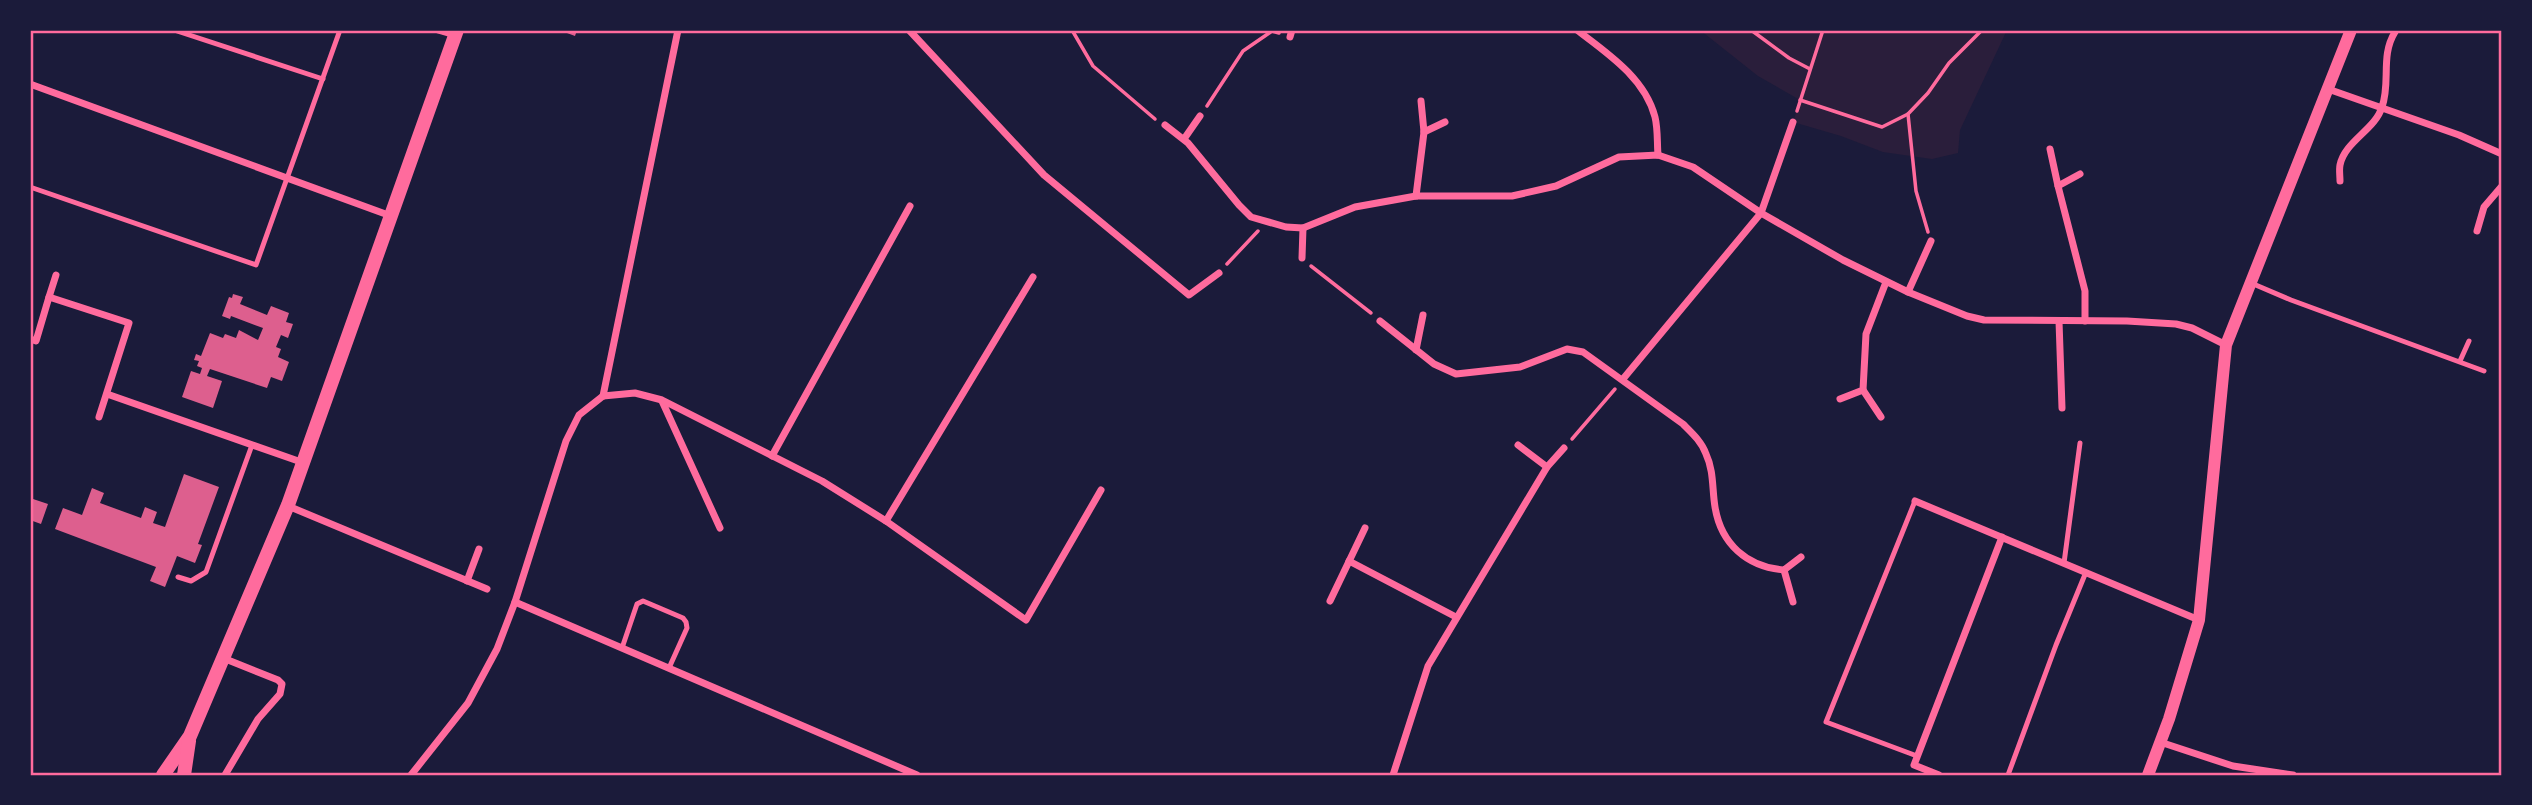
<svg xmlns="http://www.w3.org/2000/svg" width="2532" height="805" font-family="'PT Sans',sans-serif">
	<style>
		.green { fill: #2a1e3b }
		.building { fill: #dd5f8e }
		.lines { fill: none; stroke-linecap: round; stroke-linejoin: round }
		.path { stroke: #ff6b9d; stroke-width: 3.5 }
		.service { stroke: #ff6b9d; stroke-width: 5 }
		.minor { stroke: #ff6b9d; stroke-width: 7 }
		.tertiary { stroke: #ff6b9d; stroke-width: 12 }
		.secondary { stroke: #ff6b9d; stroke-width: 14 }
		.neatline { fill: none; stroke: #ff6b9d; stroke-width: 2.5 }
	</style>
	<rect width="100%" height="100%" fill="#1b1b3a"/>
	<path class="green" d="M 1700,30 L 2007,30 L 1960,130 L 1958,153 L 1932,159 L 1883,152 L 1841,136 L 1793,122 L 1800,100 L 1758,76 Z"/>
	<g class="building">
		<path d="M 559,30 L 577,30 L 575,36 Z"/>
		<path d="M 233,294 L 243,297 L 240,304 L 267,315 L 271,306 L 289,313 L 286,322 L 293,324 L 288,338 L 281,335 L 276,347 L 281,349 L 278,357 L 289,362 L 282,381 L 271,377 L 267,388 L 210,369 L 207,376 L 222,381 L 213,408 L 182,397 L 191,371 L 200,374 L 202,368 L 197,366 L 199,361 L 194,360 L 196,354 L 201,356 L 210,333 L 223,338 L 225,334 L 236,338 L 239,330 L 258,340 L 263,328 L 231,316 L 230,319 L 222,316 L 229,297 L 232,298 Z"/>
		<path d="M 184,474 L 219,487 L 198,544 L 202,545 L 195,563 L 177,556 L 165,587 L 150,581 L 156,567 L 55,529 L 63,508 L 82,515 L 92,488 L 104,493 L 100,503 L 141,518 L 145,507 L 157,512 L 153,523 L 165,527 Z"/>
		<path d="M 30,498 L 48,504 L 41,524 L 30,520 Z"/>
	</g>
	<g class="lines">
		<g class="path">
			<path d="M 1072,30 L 1093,66 L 1155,119"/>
			<path d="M 1751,30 L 1789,58 L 1810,69"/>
			<path d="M 1800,100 L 1882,127 L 1908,114 L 1928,93 L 1949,63 L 1981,31"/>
			<path d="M 1207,106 L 1243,51 L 1272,31 L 1279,33"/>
			<path d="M 1797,111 L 1823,30"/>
			<path d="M 1908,114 L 1916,191 L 1928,232"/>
			<path d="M 1227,264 L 1258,231"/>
			<path d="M 1311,266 L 1371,313"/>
			<path d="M 1572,439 L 1615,389"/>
		</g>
		<g class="service">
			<path d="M 174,30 L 323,79"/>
			<path d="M 30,187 L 256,265 L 340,30"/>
			<path d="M 2251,283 L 2291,300 L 2484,371"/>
			<path d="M 2460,361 L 2469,341"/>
			<path d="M 1915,501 L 1826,722 L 1917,756"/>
			<path d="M 2064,563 L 2080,443"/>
			<path d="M 178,577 L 191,581 L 206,572 L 252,445"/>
			<path d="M 622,648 L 637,604 L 643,601 L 683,618 L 686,622 L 687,628 L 669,668"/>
			<path d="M 2008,775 L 2056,645 L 2086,572"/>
		</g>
		<g class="minor">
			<path d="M 438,30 L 455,35"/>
			<path d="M 909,30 L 1044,175 L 1189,295 L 1219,273"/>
			<path d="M 1577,30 C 1607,53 1645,78 1655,117 C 1658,129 1657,143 1658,155"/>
			<path d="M 1290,37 L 1292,30"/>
			<path d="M 30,84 L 391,216"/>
			<path d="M 2328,89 L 2459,135 L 2502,154"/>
			<path d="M 1165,125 L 1188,143 L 1239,205 L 1251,217 L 1286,227 L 1303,228 L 1355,207 L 1416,196 L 1512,196 L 1556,186 L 1619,157 L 1658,155 L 1693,167 L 1761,213 L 1843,260 L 1908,292 L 1967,316 L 1984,320 L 2127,321 L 2176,324 L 2192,328 L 2226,345"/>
			<path d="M 1424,132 L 1445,122"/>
			<path d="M 1184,139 L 1200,116"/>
			<path d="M 2050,149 L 2058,186"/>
			<path d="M 2080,174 L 2058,186 L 2085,291 L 2085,321"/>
			<path d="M 2340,181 C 2340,176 2339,170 2340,165 C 2345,141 2375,130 2382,107 C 2391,82 2380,56 2395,32"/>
			<path d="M 1416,196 L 1424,132 L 1421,101"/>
			<path d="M 2477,231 L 2484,207 L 2502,186"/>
			<path d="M 1302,258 L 1303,228"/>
			<path d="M 1908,292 L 1931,241"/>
			<path d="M 49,297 L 56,275"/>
			<path d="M 1380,321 L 1434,364 L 1456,374 L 1520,367 L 1567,349 L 1583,352 L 1683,424 C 1692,433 1702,442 1706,454 C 1714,471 1712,489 1715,507 C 1721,544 1747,567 1784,570 L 1801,557"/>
			<path d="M 2059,321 L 2062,408"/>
			<path d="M 30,339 L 36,341 L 49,297 L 129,323 L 99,417"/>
			<path d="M 1416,350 L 1423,315"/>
			<path d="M 1623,379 L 1761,213 L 1793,122"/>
			<path d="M 1863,390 L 1881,417"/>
			<path d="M 107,394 L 304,463"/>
			<path d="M 603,396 L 678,30"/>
			<path d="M 1840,399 L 1863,390 L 1866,334 L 1886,282"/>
			<path d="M 662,401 L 720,528"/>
			<path d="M 1518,445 L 1547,467"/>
			<path d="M 772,456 L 910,206"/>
			<path d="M 1915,501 L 2199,620"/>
			<path d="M 288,506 L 487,589"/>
			<path d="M 886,521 L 1033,277"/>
			<path d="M 1349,561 L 1456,617"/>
			<path d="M 1784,570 L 1793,602"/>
			<path d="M 467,581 L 479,549"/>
			<path d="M 1330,601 L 1365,528"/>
			<path d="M 515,602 L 917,775"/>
			<path d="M 223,658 L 278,680 L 282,684 L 280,694 L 258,719 L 225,775"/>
			<path d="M 2160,742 L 2233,766 L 2293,775"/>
			<path d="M 411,775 L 468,703 L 497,649 L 515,602 L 566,441 L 579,415 L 603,396 L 635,393 L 662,400 L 822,481 L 886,521 L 1026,620 L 1101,490"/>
			<path d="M 1393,775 L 1428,666 L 1547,467 L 1564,448"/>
			<path d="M 1939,775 L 1914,765 L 2002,537"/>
		</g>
		<path class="tertiary" d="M 2148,775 L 2169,719 L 2199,620 L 2226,345 L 2351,30"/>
		<g class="secondary">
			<path d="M 163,775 L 190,736 L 288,505 L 457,30"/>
			<path d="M 184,775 L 189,741"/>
		</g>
	</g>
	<rect width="2532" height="805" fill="none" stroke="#1b1b3a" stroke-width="63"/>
	<rect x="32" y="32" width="2468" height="742" class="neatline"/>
</svg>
